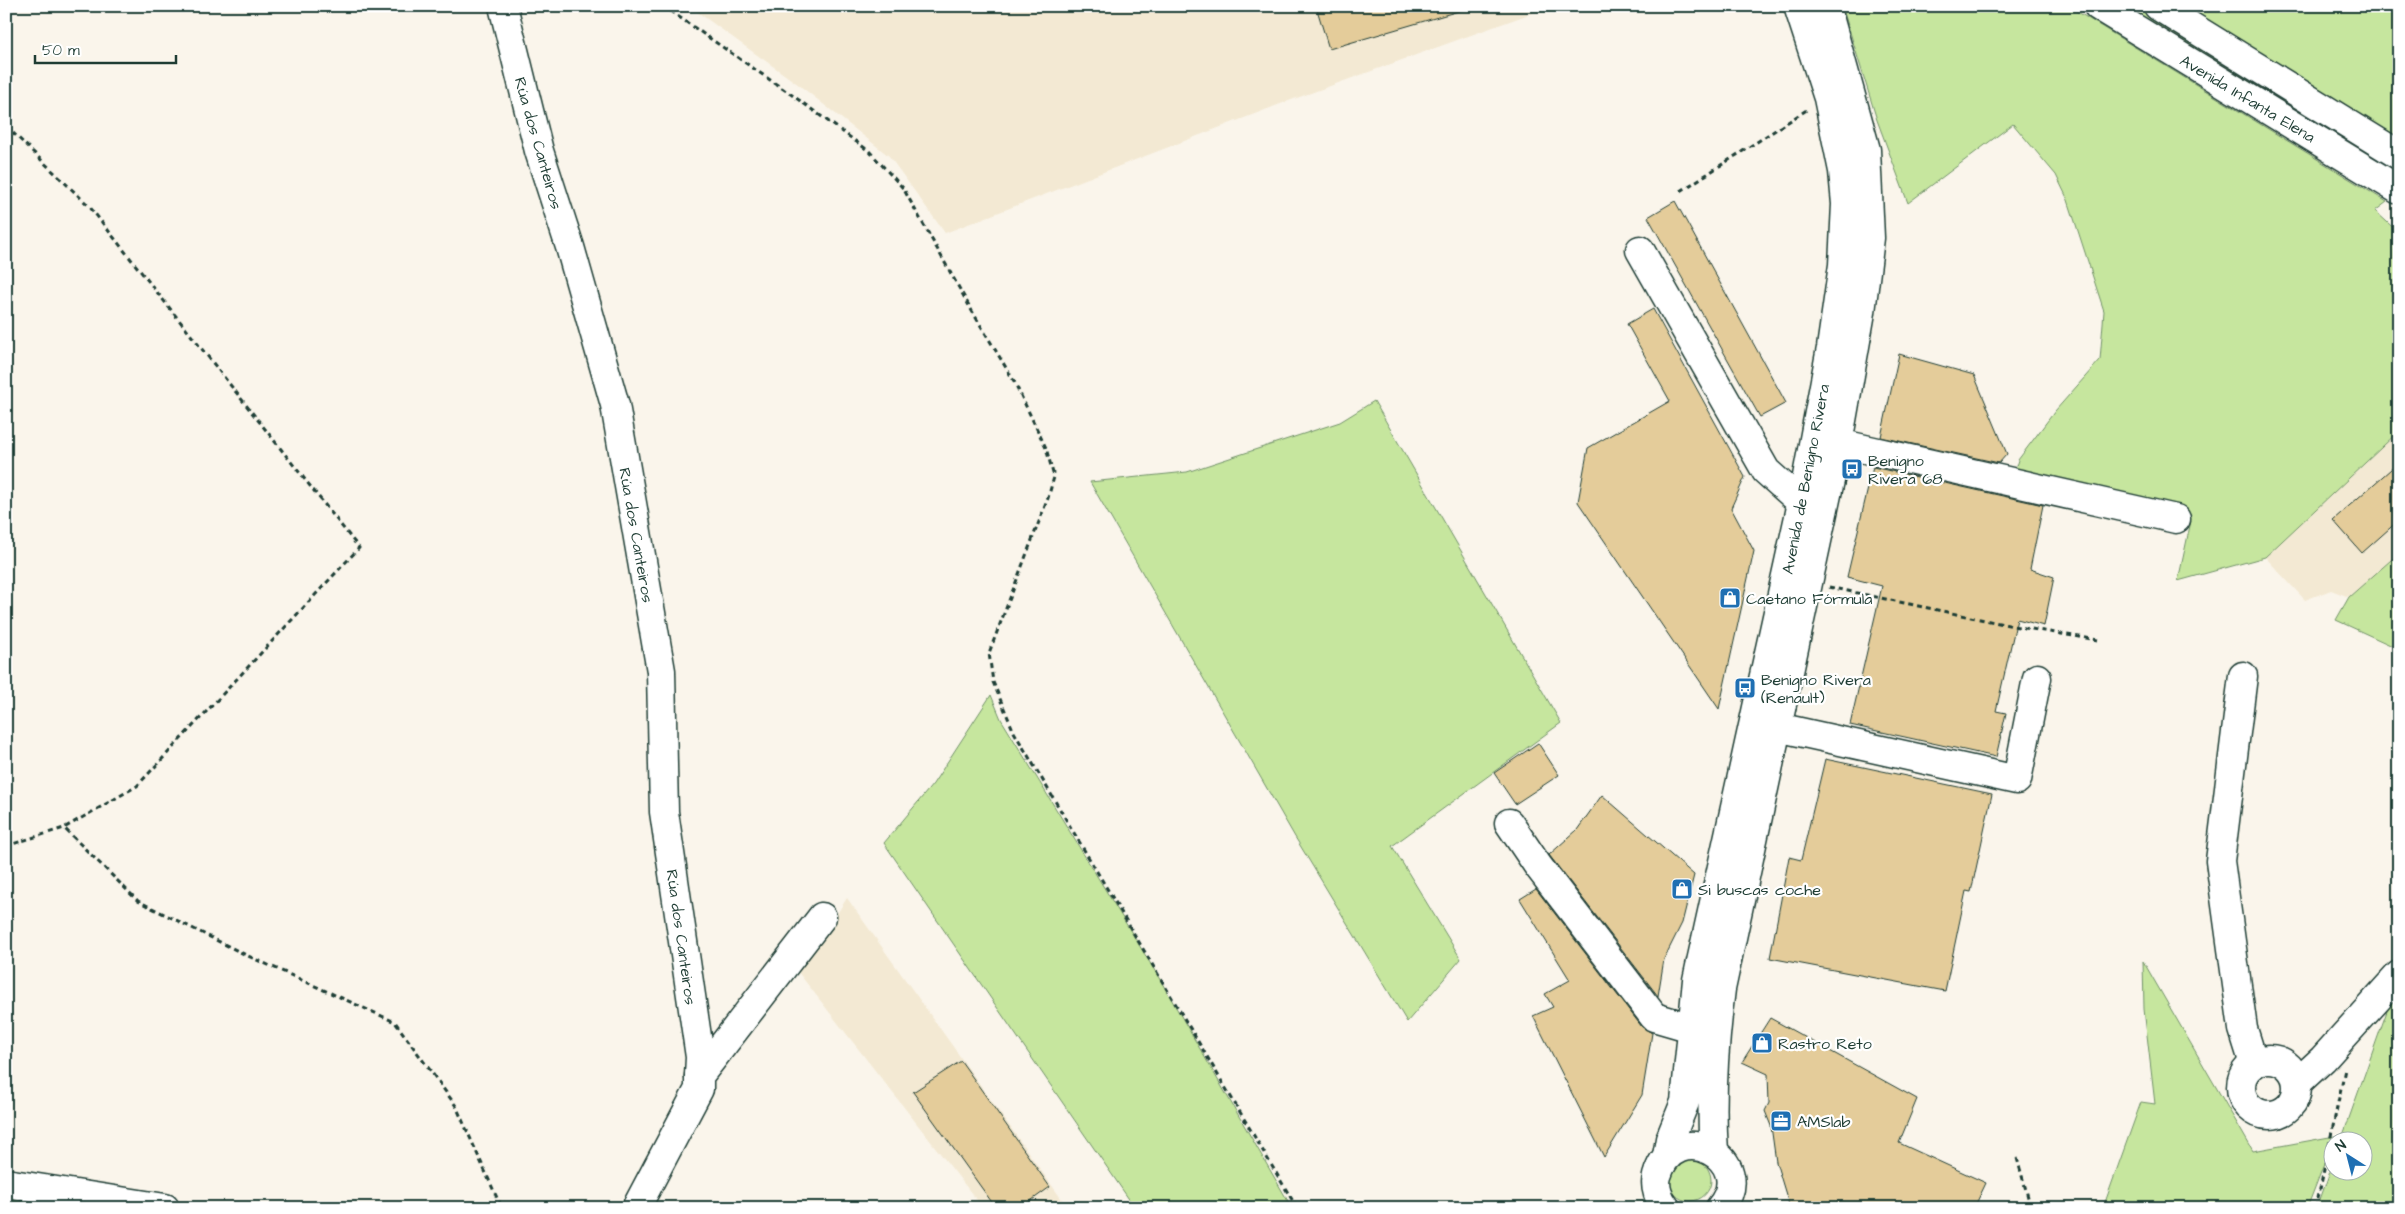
<svg xmlns="http://www.w3.org/2000/svg" width="2405" height="1214" font-family="'Architects Daughter',sans-serif">
	<style>
		.built { fill: #f3e9d3 }
		.green { fill: #c6e69e; stroke: #729269 }
		.building { fill: #e4cc9a; stroke: #1f3d34 }
		.lines { fill: none; stroke-linecap: round; stroke-linejoin: round }
		.minor-casing { stroke: #1f3d34; stroke-width: 31 }
		.major-casing { stroke: #1f3d34; stroke-width: 31 }
		.path { stroke: #1f3d34; stroke-width: 3; stroke-dasharray: 5 4; stroke-linecap: butt }
		.minor { stroke: #fff; stroke-width: 28 }
		.major { stroke: #fff; stroke-width: 28 }
		.labels { text-anchor: middle; stroke-width: 4.5; stroke-linejoin: round; paint-order: stroke }
		.street-label { font-size: 16px; fill: #1f3d34; stroke: #fff }
		.poi-label { font-size: 16px; fill: #1f3d34; stroke: #fff; text-anchor: start }
	</style>
	<rect width="100%" height="100%" fill="#faf5eb"/>
	<filter id="ink" filterUnits="userSpaceOnUse"><feTurbulence type="fractalNoise" baseFrequency=".02" numOctaves="2"/><feDisplacementMap in="SourceGraphic" scale="10" xChannelSelector="R" yChannelSelector="G"/><feConvolveMatrix kernelMatrix="1 2 1 2 8 2 1 2 1" color-interpolation-filters="sRGB"/></filter>
	<g filter="url(#ink)">
		<g class="built">
			<path d="M 689,6 L 1551,6 L 1283,103 L 945,233 L 889,156 L 799,85 Z"/>
			<path d="M 2399,431 L 2399,553 L 2349,597 L 2331,590 L 2305,600 L 2265,557 Z"/>
			<path d="M 847,898 L 1068,1208 L 983,1208 L 794,967 L 826,931 Z"/>
		</g>
		<g class="green">
			<path d="M 1842,6 L 2068,6 L 2387,202 L 2375,211 L 2399,233 L 2399,431 L 2265,557 L 2178,581 L 2191,521 L 2157,501 L 2013,475 L 2018,460 L 2055,411 L 2100,360 L 2104,311 L 2068,200 L 2056,175 L 2013,124 L 1908,203 L 1877,120 Z"/>
			<path d="M 2125,6 L 2142,6 L 2399,163 L 2399,174 Z"/>
			<path d="M 2186,6 L 2399,6 L 2399,145 L 2265,64 Z"/>
			<path d="M 1374,401 L 1561,723 L 1392,846 L 1461,959 L 1407,1022 L 1295,837 L 1090,482 L 1187,472 L 1340,422 Z"/>
			<path d="M 2399,553 L 2399,649 L 2336,620 L 2349,597 Z"/>
			<path d="M 991,695 L 1001,719 L 1155,971 L 1292,1208 L 1135,1208 L 884,843 L 933,784 Z"/>
			<path d="M 2143,961 L 2253,1151 L 2335,1136 L 2307,1208 L 2103,1208 L 2141,1102 L 2155,1104 L 2144,1009 Z"/>
			<path d="M 2398,980 L 2399,1208 L 2317,1208 L 2332,1166 L 2332,1172 L 2362,1172 L 2362,1142 L 2341,1141 Z"/>
			<circle cx="1690" cy="1180" r="21"/>
			<path d="M 6,1199 L 63,1208 L 6,1208 Z"/>
		</g>
		<g class="building">
			<path d="M 1316,6 L 1461,6 L 1462,10 L 1329,49 Z"/>
			<path d="M 1675,201 L 1786,403 L 1760,417 L 1648,217 Z"/>
			<path d="M 1653,309 L 1745,477 L 1731,508 L 1754,551 L 1719,709 L 1578,502 L 1588,448 L 1670,401 L 1627,324 Z"/>
			<path d="M 1899,354 L 1974,375 L 2007,454 L 1999,463 L 1881,437 Z"/>
			<path d="M 2399,462 L 2399,520 L 2362,553 L 2333,520 Z"/>
			<path d="M 1873,467 L 2043,505 L 2030,569 L 2054,577 L 2044,626 L 2017,619 L 1996,711 L 2006,713 L 1996,757 L 1850,725 L 1882,586 L 1847,577 Z"/>
			<path d="M 1538,743 L 1559,775 L 1515,804 L 1494,773 Z"/>
			<path d="M 1825,759 L 1992,794 L 1971,892 L 1966,891 L 1945,991 L 1770,958 L 1789,857 L 1801,860 Z"/>
			<path d="M 1602,795 L 1694,875 L 1682,923 L 1664,959 L 1658,996 L 1549,855 L 1577,830 Z"/>
			<path d="M 1536,889 L 1642,1027 L 1652,1033 L 1642,1095 L 1604,1157 L 1533,1016 L 1553,1007 L 1545,994 L 1570,980 L 1520,899 Z"/>
			<path d="M 1770,1018 L 1917,1099 L 1899,1143 L 1986,1183 L 1974,1208 L 1790,1208 L 1776,1162 L 1771,1126 L 1765,1111 L 1769,1103 L 1768,1074 L 1742,1062 Z"/>
			<path d="M 961,1061 L 1050,1187 L 1021,1208 L 996,1208 L 913,1092 Z"/>
		</g>
		<g class="lines">
			<g class="minor-casing">
				<g id="minor">
					<path d="M 503,6 L 539,151 L 570,247 L 615,405 L 661,671 L 664,812 L 700,1057 L 699,1076"/>
					<path d="M 2098,6 L 2399,190"/>
					<path d="M 2158,6 L 2399,155"/>
					<path d="M 1640,250 L 1766,471 L 1802,503"/>
					<path d="M 1838,443 L 2176,519"/>
					<path d="M 2243,676 L 2220,861 L 2243,1029 L 2254,1064"/>
					<path d="M 1777,727 L 2017,780 L 2037,678"/>
					<path d="M 1509,823 L 1538,866 L 1654,1017 L 1692,1028"/>
					<circle cx="2269" cy="1087" r="28"/>
					<path d="M 2297,1083 L 2323,1059 L 2399,975"/>
					<path d="M 6,1183 L 165,1208"/>
					<path d="M 636,1208 L 699,1089 L 699,1076 L 822,917"/>
				</g>
			</g>
			<g class="major-casing">
				<g id="major">
					<path d="M 1714,1152 C 1710,1097 1714,1044 1721,989 L 1838,443 L 1861,312 L 1870,238 L 1866,150 L 1826,6"/>
					<path d="M 1667,1156 L 1670,1139 L 1685,1102 L 1697,980 L 1802,503 L 1831,348 L 1843,265 L 1846,204 L 1843,171 L 1828,98 L 1798,6"/>
					<path d="M 1666,1208 C 1659,1200 1654,1187 1657,1176 C 1675,1114 1760,1160 1720,1208"/>
				</g>
			</g>
			<g class="path">
				<path d="M 663,6 L 792,95 L 869,151 L 903,188 L 972,311 L 1014,381 L 1046,448 L 1054,477 L 1048,498 L 989,653 L 993,682 L 1014,732 L 1297,1208"/>
				<path d="M 6,126 L 89,206 L 359,548 L 137,786 L 64,828 L 138,901 L 246,955 L 395,1022 L 456,1106 L 497,1198 L 503,1208"/>
				<path d="M 1681,191 L 1808,109"/>
				<path d="M 1829,587 L 2013,626 L 2098,640"/>
				<path d="M 6,846 L 64,828"/>
				<path d="M 2017,1158 L 2031,1208"/>
				<path d="M 2316,1208 L 2345,1069"/>
			</g>
			<use href="#minor" class="minor"/>
			<use href="#major" class="major"/>
		</g>
	</g>
	<defs>
		<g id="bus-square" transform="scale(1.125)"><rect x="-9" y="-9" width="18" height="18" rx="4" fill="#1f6fb2" stroke="#fff"/><path d="M-5-6H5V4H4V6H2V4H-2V6H-4V4H-5ZM-3.5-4V0h7V-4ZM-3.5 1.2v1.5H-2V1.2ZM2 1.2v1.5H3.5V1.2Z" fill="#fff"/></g>
		<g id="shop-square" transform="scale(1.125)"><rect x="-9" y="-9" width="18" height="18" rx="4" fill="#1f6fb2" stroke="#fff"/><path d="M-5-2.5h2.3a2.7 3.5 0 0 1 5.4 0H5L5.5 6h-11ZM-1.5-2.5h3a1.5 2.3 0 0 0-3 0Z" fill="#fff"/></g>
		<g id="office-square" transform="scale(1.125)"><rect x="-9" y="-9" width="18" height="18" rx="4" fill="#1f6fb2" stroke="#fff"/><path d="M-6-3h4V-5.5h4V-3h4V5H-6ZM-1-4.5V-3h2v-1.5ZM-6 0V1H6V0Z" fill="#fff"/></g>
	</defs>
	<g fill-rule="evenodd">
		<use href="#bus-square" x="1852" y="469"/>
		<use href="#shop-square" x="1730" y="598"/>
		<use href="#bus-square" x="1745" y="688"/>
		<use href="#shop-square" x="1682" y="889"/>
		<use href="#shop-square" x="1762" y="1043"/>
		<use href="#office-square" x="1781" y="1121"/>
	</g>
	<g class="labels">
		<g class="street-label">
			<text transform="translate(2248 98) rotate(31)" y="6">Avenida Infanta Elena</text>
			<text transform="translate(539 143) rotate(74)" y="6">Rúa dos Canteiros</text>
			<text transform="translate(1805 479) rotate(-79)" y="6">Avenida de Benigno Rivera</text>
			<text transform="translate(637 535) rotate(80)" y="6">Rúa dos Canteiros</text>
			<text transform="translate(682 937) rotate(82)" y="6">Rúa dos Canteiros</text>
		</g>
		<g class="poi-label">
			<text x="1868" y="466">Benigno<tspan x="1868" dy="18">Rivera 68</tspan></text>
			<text x="1746" y="604">Caetano Fórmula</text>
			<text x="1761" y="685">Benigno Rivera<tspan x="1761" dy="18">(Renault)</tspan></text>
			<text x="1698" y="895">Si buscas coche</text>
			<text x="1778" y="1049">Rastro Reto</text>
			<text x="1797" y="1127">AMSlab</text>
		</g>
	</g>
	<rect width="2405" height="1214" fill="none" stroke="#fff" stroke-width="25"/>
	<rect x="12" y="12" width="2380" height="1189" fill="none" stroke="#1f3d34" stroke-width="2" filter="url(#ink)"/>
	<g transform="translate(2348 1156) rotate(324)"><circle r="24" fill="#ffffff" stroke="#a5b1ae"/>
	<path d="M0-4L9 19L0 12L-9 19Z" fill="#1f6fb2"/>
	<text y="-8" font-size="14" font-weight="bold" text-anchor="middle" fill="#1f3d34">N</text>
	</g>
	<path d="M35 55v8h141v-8" fill="none" stroke="#1f3d34" stroke-width="2.5"/>
	<text x="42" y="55" font-size="15" fill="#1f3d34" stroke="#ffffff" stroke-width="4" paint-order="stroke">50 m</text>
</svg>
